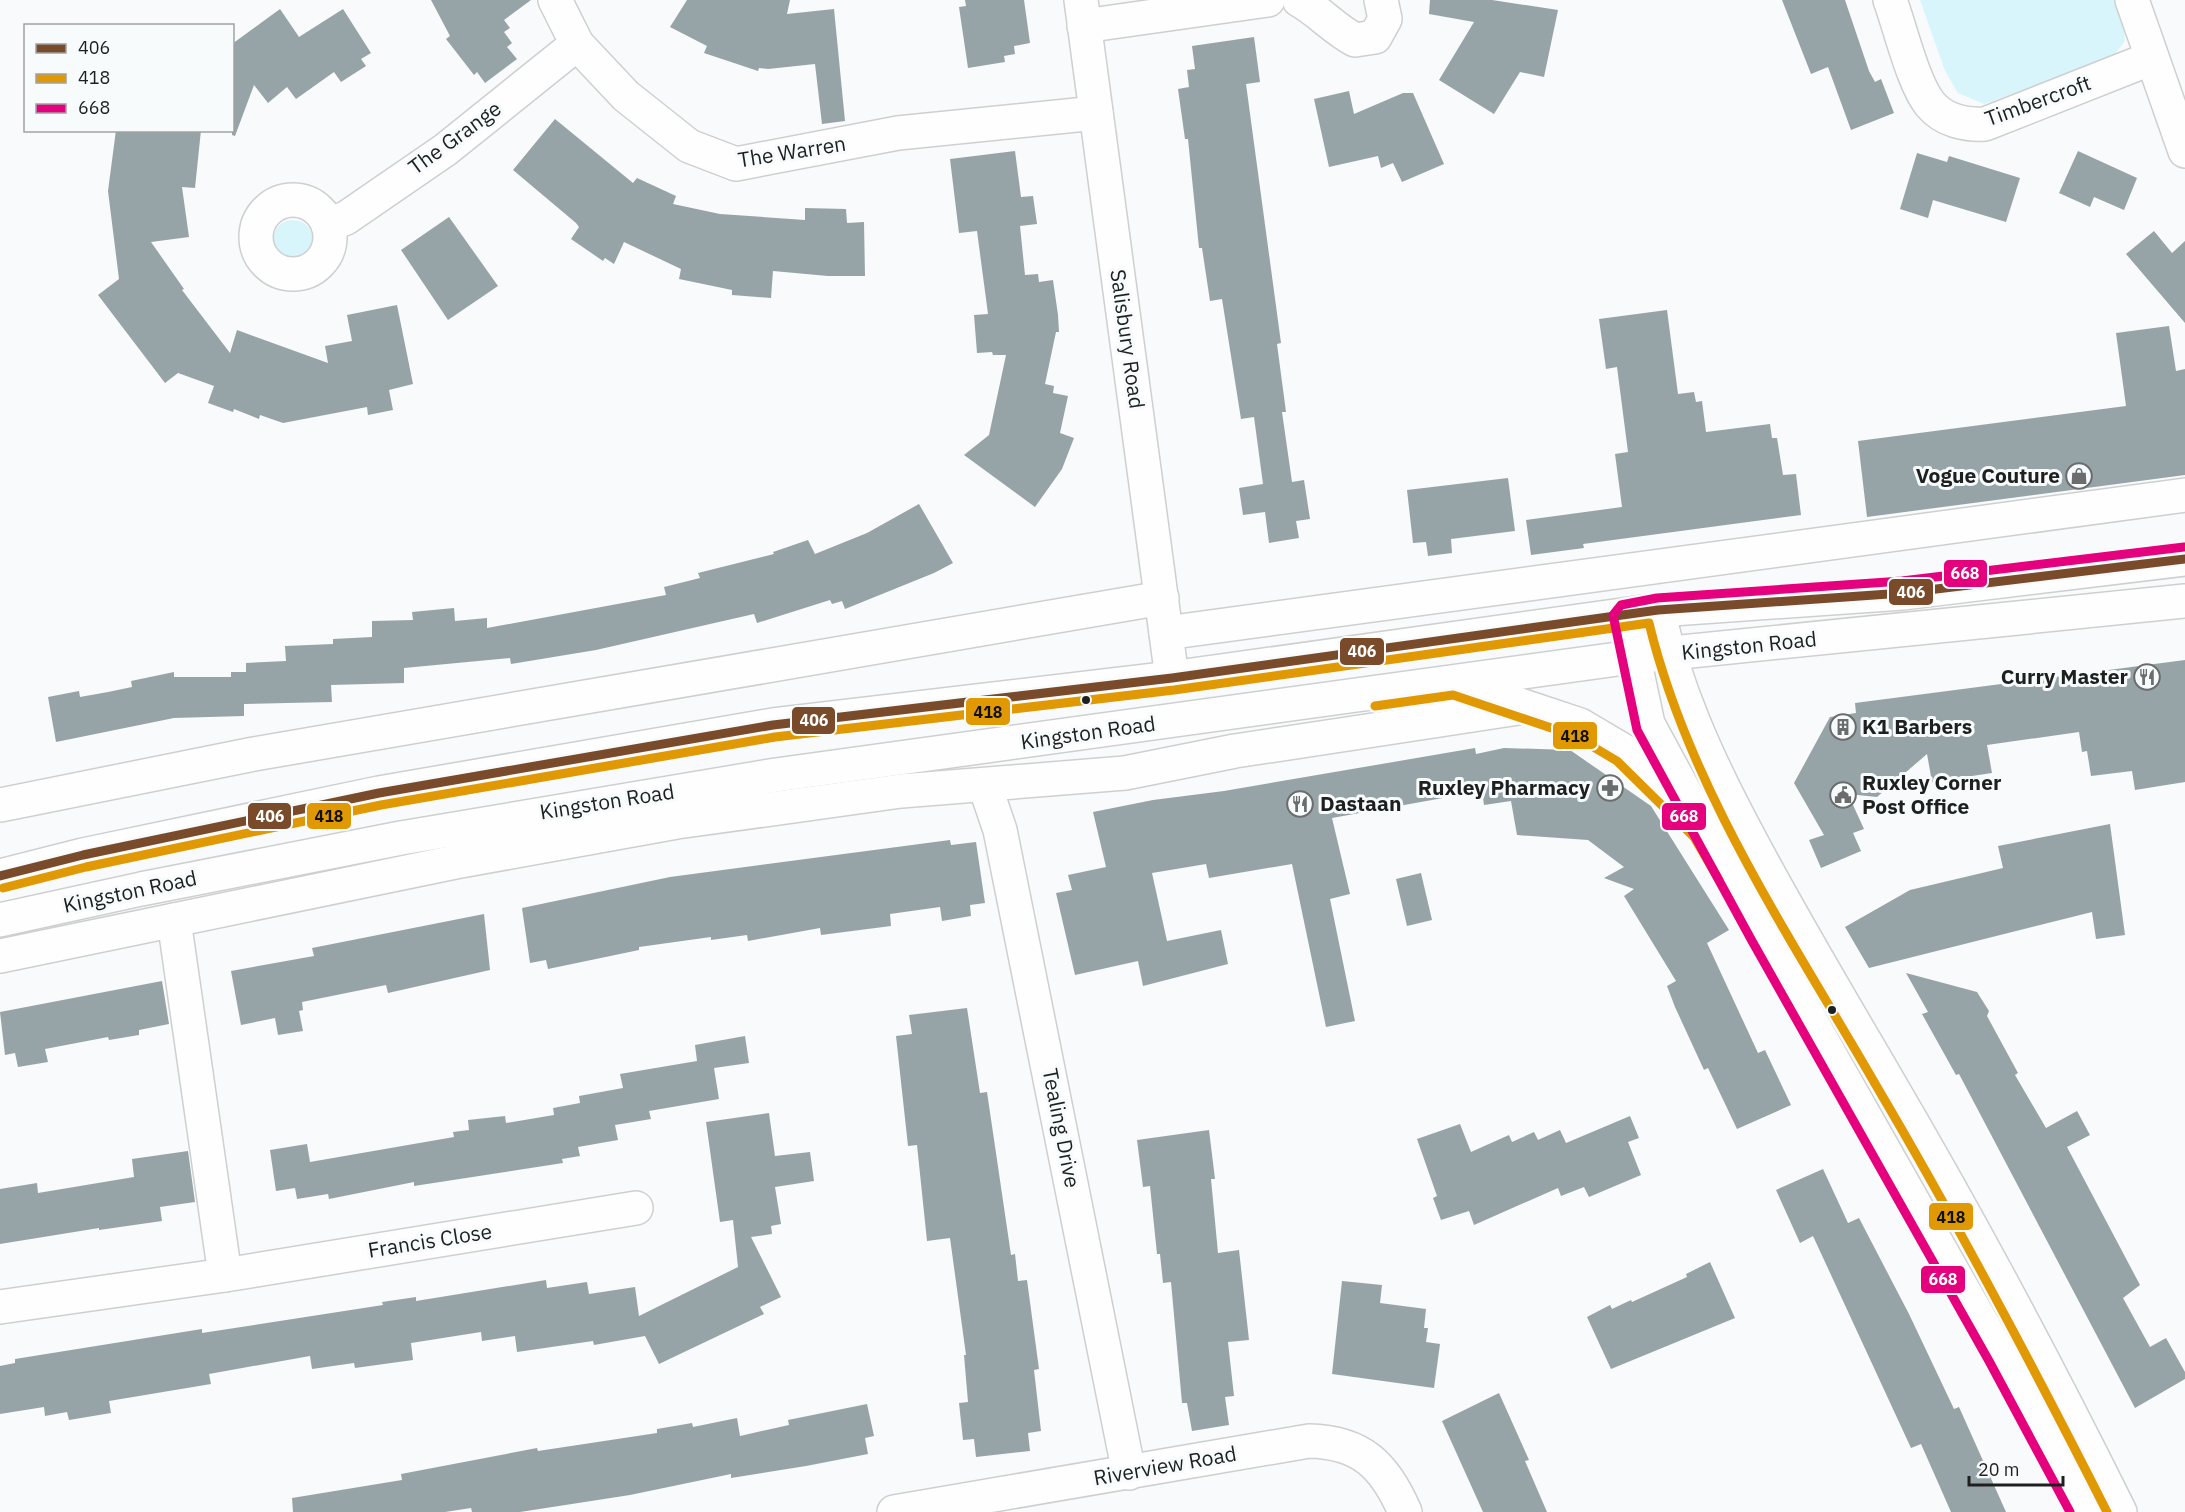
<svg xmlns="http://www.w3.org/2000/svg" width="2185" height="1512" font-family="'IBM Plex Sans',sans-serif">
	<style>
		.green { fill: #d9f5fc }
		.building { fill: #97a4a7 }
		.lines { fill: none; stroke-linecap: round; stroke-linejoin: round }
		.street-casing { stroke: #ced0d0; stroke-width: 36 }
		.secondary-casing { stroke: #ced0d0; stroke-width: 36 }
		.highway-casing { stroke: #ced0d0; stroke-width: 36 }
		.street { stroke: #fefefe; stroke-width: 33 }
		.secondary { stroke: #fefefe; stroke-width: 33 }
		.highway { stroke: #fefefe; stroke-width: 33 }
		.bus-1-casing { stroke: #f7fbfc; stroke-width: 14 }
		.bus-2-casing { stroke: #f7fbfc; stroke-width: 14 }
		.bus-3-casing { stroke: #f7fbfc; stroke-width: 14 }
		.bus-1 { stroke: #7a4b2a; stroke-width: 9 }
		.bus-2 { stroke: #e19903; stroke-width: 9 }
		.bus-3 { stroke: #e5007d; stroke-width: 9 }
		.bus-dot { fill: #1e2020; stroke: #f7fbfc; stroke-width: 2 }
		.labels { text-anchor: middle; stroke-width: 6; stroke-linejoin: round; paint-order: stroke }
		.street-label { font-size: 21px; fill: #1e2020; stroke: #f7fbfc }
		.poi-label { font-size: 21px; font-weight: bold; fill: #1e2020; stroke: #f7fbfc; text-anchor: end }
		.line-badge { stroke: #f7fbfc; stroke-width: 2 }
		.badge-label { font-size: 16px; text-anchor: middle; font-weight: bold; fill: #fff }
		.pale-badge-label { font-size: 16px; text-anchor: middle; font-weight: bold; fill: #111 }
	</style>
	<rect width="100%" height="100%" fill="#f8fafb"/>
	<g class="green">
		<path d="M 1920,0 L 2115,0 L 2123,20 L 2125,41 L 2111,59 L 1984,104 L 1958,93 L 1945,71 Z"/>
		<circle cx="293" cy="240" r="20"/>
	</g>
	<g class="building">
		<path d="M 431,0 L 531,0 L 504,20 L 510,28 L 504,32 L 512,43 L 507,47 L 517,59 L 485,83 L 477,72 L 474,75 L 446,39 L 450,36 Z"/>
		<path d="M 687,0 L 790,0 L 787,14 L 834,9 L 845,121 L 822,124 L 815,64 L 768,69 L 759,68 L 758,71 L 704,53 L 707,46 L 670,27 Z"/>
		<path d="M 965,0 L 1024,0 L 1030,43 L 1014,46 L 1015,54 L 1004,56 L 1005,62 L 968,68 L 959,7 L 966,6 Z"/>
		<path d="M 1430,0 L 1492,0 L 1558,10 L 1544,77 L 1520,72 L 1494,114 L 1439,80 L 1474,22 L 1429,14 Z"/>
		<path d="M 1782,0 L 1845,0 L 1869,71 L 1875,82 L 1881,79 L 1894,113 L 1851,130 L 1828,67 L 1811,74 Z"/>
		<path d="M 280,9 L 299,37 L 343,9 L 371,53 L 361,59 L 366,66 L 341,82 L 334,72 L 296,99 L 287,87 L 268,103 L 254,85 L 235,136 L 232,135 L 232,44 Z"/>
		<path d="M 1254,37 L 1260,82 L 1246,84 L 1281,343 L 1277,344 L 1286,412 L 1282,412 L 1292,482 L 1304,480 L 1310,519 L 1296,521 L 1299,538 L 1269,543 L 1265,512 L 1243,515 L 1239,488 L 1263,484 L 1254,417 L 1241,419 L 1222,299 L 1210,301 L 1202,248 L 1199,248 L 1188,139 L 1185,139 L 1178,89 L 1189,87 L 1187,70 L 1195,69 L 1192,46 Z"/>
		<path d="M 1349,91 L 1354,114 L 1403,93 L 1413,93 L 1444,164 L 1402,182 L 1393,163 L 1381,168 L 1378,156 L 1329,167 L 1314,99 Z"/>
		<path d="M 555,119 L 633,183 L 637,178 L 676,196 L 673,204 L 720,214 L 805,220 L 805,208 L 846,209 L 847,223 L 864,222 L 865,276 L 828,276 L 773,271 L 771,298 L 732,295 L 732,290 L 679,279 L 681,269 L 624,242 L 614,264 L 605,258 L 603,261 L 571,239 L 579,227 L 576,223 L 513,170 Z"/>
		<path d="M 116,130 L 201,130 L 195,188 L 182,187 L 189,237 L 151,242 L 184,289 L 182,290 L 230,353 L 237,330 L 328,363 L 325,346 L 352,341 L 347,315 L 397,305 L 413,384 L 389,390 L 393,410 L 368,415 L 367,407 L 283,423 L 260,415 L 259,419 L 234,409 L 233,412 L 208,403 L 214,386 L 178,373 L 165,383 L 98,295 L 119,279 L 108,191 Z"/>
		<path d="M 1015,151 L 1021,197 L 1033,196 L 1037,224 L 1020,226 L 1025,275 L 1038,274 L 1039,282 L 1053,280 L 1058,315 L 1059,332 L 1056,332 L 1045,384 L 1054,386 L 1053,393 L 1068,396 L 1060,433 L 1074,438 L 1062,469 L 1035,507 L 964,455 L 989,435 L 1006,355 L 993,355 L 992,352 L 977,353 L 974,315 L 988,314 L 977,231 L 959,233 L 950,159 Z"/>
		<path d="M 2078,151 L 2137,178 L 2124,210 L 2094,197 L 2090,207 L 2059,193 Z"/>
		<path d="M 1917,153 L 1947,162 L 1949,156 L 2020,178 L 2006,222 L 1933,200 L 1928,218 L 1900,209 Z"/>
		<path d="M 449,217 L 498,286 L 448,320 L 401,250 Z"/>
		<path d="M 2154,231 L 2172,253 L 2185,241 L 2185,323 L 2126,254 Z"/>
		<path d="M 1667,310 L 1678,394 L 1694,392 L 1696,402 L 1702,401 L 1706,432 L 1770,424 L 1772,438 L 1777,438 L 1783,475 L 1796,474 L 1801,515 L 1583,544 L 1584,548 L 1531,555 L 1526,520 L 1622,507 L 1615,454 L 1628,452 L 1617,367 L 1606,369 L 1599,319 Z"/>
		<path d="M 2169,326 L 2176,371 L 2185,369 L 2185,475 L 1867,517 L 1858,441 L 2126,406 L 2116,333 Z"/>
		<path d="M 1508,478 L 1515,531 L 1451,539 L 1452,553 L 1428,556 L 1426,542 L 1413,543 L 1407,490 Z"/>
		<path d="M 919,504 L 953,563 L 934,573 L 845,609 L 842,601 L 832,604 L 830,600 L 757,623 L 754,614 L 596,650 L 511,664 L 510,658 L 404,668 L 404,683 L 331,685 L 332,702 L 244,704 L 244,716 L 174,718 L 56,742 L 48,697 L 79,691 L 80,697 L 108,692 L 132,687 L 131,681 L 174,672 L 174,677 L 231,677 L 231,672 L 246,672 L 246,663 L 286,661 L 285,646 L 333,644 L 333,639 L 372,637 L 372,621 L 413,620 L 412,612 L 454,608 L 455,621 L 487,618 L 487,628 L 666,595 L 664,587 L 700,578 L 698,573 L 774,554 L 773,552 L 808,540 L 815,554 L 867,533 Z"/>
		<path d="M 2185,660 L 2185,782 L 2135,790 L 2132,771 L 2091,776 L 2087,751 L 2082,752 L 2079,732 L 1987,745 L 1992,773 L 1932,782 L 1927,754 L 1877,797 L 1848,794 L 1864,829 L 1853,833 L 1861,851 L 1821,868 L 1809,840 L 1824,835 L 1794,783 L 1830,717 L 1856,713 L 1855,703 Z"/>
		<path d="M 1475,748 L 1476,754 L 1504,748 L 1570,750 L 1651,806 L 1729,930 L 1707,943 L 1758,1053 L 1765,1050 L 1791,1105 L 1737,1129 L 1708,1068 L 1704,1070 L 1675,1007 L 1667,986 L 1676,981 L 1624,896 L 1634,889 L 1604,878 L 1624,867 L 1588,840 L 1517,835 L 1511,801 L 1484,805 L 1482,791 L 1332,818 L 1350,894 L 1330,899 L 1355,1021 L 1326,1027 L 1292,864 L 1209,878 L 1206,864 L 1152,873 L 1167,941 L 1221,930 L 1228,964 L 1143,986 L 1138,961 L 1075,975 L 1056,893 L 1072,890 L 1068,875 L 1106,867 L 1093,812 L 1153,800 L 1224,791 Z"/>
		<path d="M 2110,824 L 2125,935 L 2096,939 L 2092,912 L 1869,968 L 1845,927 L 1910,890 L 2003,868 L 1998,846 Z"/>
		<path d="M 950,840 L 951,845 L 976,842 L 985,903 L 970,905 L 971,916 L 942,921 L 940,907 L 890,914 L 891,926 L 821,935 L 820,928 L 748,941 L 747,935 L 711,940 L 711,937 L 639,947 L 639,950 L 548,969 L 546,960 L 530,963 L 522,908 L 670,877 Z"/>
		<path d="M 1421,873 L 1432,920 L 1407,926 L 1396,879 Z"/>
		<path d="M 484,914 L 490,970 L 388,993 L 386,985 L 302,1002 L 303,1010 L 299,1011 L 303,1031 L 278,1035 L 275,1018 L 241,1025 L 231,971 L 314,956 L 312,948 Z"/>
		<path d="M 1906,973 L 1977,992 L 1989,1011 L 1987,1016 L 2018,1073 L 2015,1075 L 2046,1128 L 2077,1111 L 2090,1135 L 2067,1147 L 2140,1285 L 2123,1298 L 2150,1347 L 2166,1338 L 2185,1372 L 2185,1379 L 2135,1408 L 1959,1074 L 1956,1075 L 1922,1014 L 1928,1012 Z"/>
		<path d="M 162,981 L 169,1024 L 139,1030 L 139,1035 L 109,1040 L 108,1037 L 45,1049 L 48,1062 L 18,1067 L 15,1053 L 5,1055 L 0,1012 Z"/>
		<path d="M 967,1008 L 980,1093 L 987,1092 L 1011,1255 L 1015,1254 L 1018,1281 L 1027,1280 L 1039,1369 L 1034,1370 L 1041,1431 L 1028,1433 L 1030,1451 L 976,1457 L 974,1439 L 963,1440 L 959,1403 L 968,1402 L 964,1355 L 966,1355 L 950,1238 L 927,1241 L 917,1145 L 908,1146 L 896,1036 L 912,1034 L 909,1015 Z"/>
		<path d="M 745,1036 L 749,1063 L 714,1068 L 719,1099 L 649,1111 L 651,1119 L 615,1125 L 618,1140 L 578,1147 L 580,1156 L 562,1159 L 563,1163 L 414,1186 L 414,1182 L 329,1199 L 328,1194 L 297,1199 L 295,1188 L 276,1191 L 270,1150 L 307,1144 L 310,1162 L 454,1137 L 453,1132 L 469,1130 L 468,1120 L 505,1116 L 506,1123 L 554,1115 L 553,1108 L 580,1103 L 579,1096 L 623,1088 L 620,1074 L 697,1061 L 695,1045 Z"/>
		<path d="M 769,1113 L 775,1156 L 810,1152 L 814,1181 L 775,1187 L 781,1224 L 771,1226 L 772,1234 L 751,1237 L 781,1297 L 760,1307 L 764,1314 L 659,1364 L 645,1336 L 594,1345 L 593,1341 L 517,1352 L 515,1336 L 482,1341 L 481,1332 L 411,1343 L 413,1360 L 355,1368 L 354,1363 L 312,1369 L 310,1356 L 209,1374 L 211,1384 L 109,1401 L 111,1413 L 69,1420 L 67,1412 L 45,1416 L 44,1407 L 0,1414 L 0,1366 L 15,1363 L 15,1359 L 202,1329 L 202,1333 L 383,1305 L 382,1302 L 416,1297 L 416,1301 L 546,1280 L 547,1288 L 587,1282 L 589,1294 L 635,1287 L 639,1316 L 738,1267 L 733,1220 L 720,1222 L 706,1122 Z"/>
		<path d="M 1630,1116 L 1639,1138 L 1628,1142 L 1641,1175 L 1589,1197 L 1584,1187 L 1561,1196 L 1558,1188 L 1474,1225 L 1469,1211 L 1441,1220 L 1433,1198 L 1437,1196 L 1417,1139 L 1460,1124 L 1471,1152 L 1509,1135 L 1512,1142 L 1534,1132 L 1538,1140 L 1560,1130 L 1566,1143 Z"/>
		<path d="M 1209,1130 L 1215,1179 L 1211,1179 L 1218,1253 L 1239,1250 L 1249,1340 L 1228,1342 L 1234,1396 L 1225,1397 L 1229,1425 L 1192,1431 L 1187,1403 L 1182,1403 L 1171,1282 L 1163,1283 L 1160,1254 L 1157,1254 L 1150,1186 L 1143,1187 L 1137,1140 Z"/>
		<path d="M 188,1151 L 195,1202 L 160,1207 L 162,1221 L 99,1230 L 99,1228 L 0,1244 L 0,1189 L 37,1183 L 38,1193 L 134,1177 L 132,1159 Z"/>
		<path d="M 1823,1169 L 1848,1223 L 1859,1218 L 1909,1314 L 1954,1409 L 1959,1407 L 2006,1512 L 1951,1512 L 1921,1444 L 1911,1448 L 1813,1236 L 1800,1243 L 1776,1190 Z"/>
		<path d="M 1710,1262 L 1735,1318 L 1611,1369 L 1587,1317 L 1610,1305 L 1612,1309 L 1631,1300 L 1632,1302 L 1687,1277 L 1686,1274 Z"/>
		<path d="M 1342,1281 L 1382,1285 L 1380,1303 L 1426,1309 L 1424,1328 L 1428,1328 L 1426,1342 L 1440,1344 L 1434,1388 L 1332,1374 Z"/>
		<path d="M 1499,1393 L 1529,1460 L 1525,1461 L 1547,1512 L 1483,1512 L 1442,1421 Z"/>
		<path d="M 867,1404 L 874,1436 L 865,1438 L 868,1454 L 806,1466 L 731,1478 L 731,1474 L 630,1495 L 520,1512 L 472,1512 L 471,1508 L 445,1512 L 293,1512 L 292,1498 L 402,1480 L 401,1474 L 537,1448 L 538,1451 L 657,1433 L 657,1429 L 692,1423 L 693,1427 L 737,1418 L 740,1436 L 789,1425 L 788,1420 Z"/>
	</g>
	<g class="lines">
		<g class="street-casing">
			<g id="street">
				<path d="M 555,0 L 577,44 L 626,96 L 689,146 L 736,164 L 898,133 L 1096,113"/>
				<path d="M 1299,0 C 1319,11 1334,29 1355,40 L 1375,37 L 1385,19 L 1381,0"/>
				<path d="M 1890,0 C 1900,27 1913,83 1930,104 C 1944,121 1966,125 1985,124 L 2152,58"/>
				<path d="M 2132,0 L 2185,151"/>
				<path d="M 1084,26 L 1268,0"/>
				<circle cx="293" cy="237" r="37"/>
				<path d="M 328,225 L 346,218 L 445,150 L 577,44"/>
				<path d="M 1166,633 L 2185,495"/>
				<path d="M 985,786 L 1000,830 L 1129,1473"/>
				<path d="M 0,805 L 254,754 L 1162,598"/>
				<path d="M 174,920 L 225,1275"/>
				<path d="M 0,956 L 455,862 L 677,822 L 901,791 L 1125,773 L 1235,751 L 1525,707"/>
				<path d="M 0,1307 L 225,1275 L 636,1208"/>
				<path d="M 894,1512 L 1309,1441 C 1362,1442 1385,1466 1405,1512"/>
			</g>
		</g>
		<g class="secondary-casing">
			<g id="secondary">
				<path d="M 1081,0 L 1172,678"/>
				<path d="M 1658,610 C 1675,688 1707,758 1744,828 C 1789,914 1839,997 1888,1081 C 1971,1222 2047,1365 2120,1512"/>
				<path d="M 1625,616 L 1648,724 L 1762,935 L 2000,1355 L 2084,1512"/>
				<path d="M 1454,683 L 1580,725 L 1624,751 L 1682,807"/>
			</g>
		</g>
		<g class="highway-casing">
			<g id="highway">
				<path d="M 0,876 L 83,855 L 379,793 L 773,725 L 1172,678 L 1658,610 L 1903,593 L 2185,559"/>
				<path d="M 0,920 L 141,889 L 401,838 L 776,775 L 1632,657 L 2185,601"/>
			</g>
		</g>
		<use href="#street" class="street"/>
		<use href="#secondary" class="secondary"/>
		<use href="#highway" class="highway"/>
		<g class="bus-1-casing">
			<path id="bus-1" d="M 0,876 L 83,855 L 379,793 L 773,725 L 1172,678 L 1658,610 L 1903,593 L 2185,559"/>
		</g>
		<g class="bus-2-casing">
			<g id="bus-2">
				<path d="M 1375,706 L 1453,695 L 1575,736 L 1617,761 L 1694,837 L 1719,880"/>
				<path d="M 3,888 L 86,867 L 381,805 L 775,737 L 1174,690 L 1649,623 C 1689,789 1793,941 1877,1087 C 1959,1226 2034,1368 2107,1512"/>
			</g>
		</g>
		<g class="bus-3-casing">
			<path id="bus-3" d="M 2070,1512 L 1989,1361 L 1752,941 L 1637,730 L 1613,615 L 1621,605 L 1657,598 L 1902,581 L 2184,547"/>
		</g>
		<use href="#bus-1" class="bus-1"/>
		<use href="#bus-2" class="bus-2"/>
		<use href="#bus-3" class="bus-3"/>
	</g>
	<defs>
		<g id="shop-ring" transform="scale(1.35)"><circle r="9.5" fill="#f7fbfc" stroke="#6a6c6d" stroke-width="1.5"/><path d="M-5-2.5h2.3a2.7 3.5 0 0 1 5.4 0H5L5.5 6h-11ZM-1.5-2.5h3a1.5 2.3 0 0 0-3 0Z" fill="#6a6c6d"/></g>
		<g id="restaurant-ring" transform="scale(1.35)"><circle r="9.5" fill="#f7fbfc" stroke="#6a6c6d" stroke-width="1.5"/><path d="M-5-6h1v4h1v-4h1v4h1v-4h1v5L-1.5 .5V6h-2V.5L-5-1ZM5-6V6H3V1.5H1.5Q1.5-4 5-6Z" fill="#6a6c6d"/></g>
		<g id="building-ring" transform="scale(1.35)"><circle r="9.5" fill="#f7fbfc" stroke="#6a6c6d" stroke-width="1.5"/><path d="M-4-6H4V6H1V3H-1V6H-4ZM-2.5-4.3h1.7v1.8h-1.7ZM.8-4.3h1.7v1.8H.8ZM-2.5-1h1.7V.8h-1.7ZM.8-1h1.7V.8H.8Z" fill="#6a6c6d"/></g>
		<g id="pharmacy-ring" transform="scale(1.35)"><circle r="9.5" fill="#f7fbfc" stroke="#6a6c6d" stroke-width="1.5"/><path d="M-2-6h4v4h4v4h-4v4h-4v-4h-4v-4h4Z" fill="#6a6c6d"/></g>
		<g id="civic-ring" transform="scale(1.35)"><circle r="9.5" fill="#f7fbfc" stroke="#6a6c6d" stroke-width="1.5"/><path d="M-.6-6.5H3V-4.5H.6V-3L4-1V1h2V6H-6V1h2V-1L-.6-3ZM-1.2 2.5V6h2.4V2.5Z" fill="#6a6c6d"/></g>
	</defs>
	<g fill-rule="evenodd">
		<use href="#shop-ring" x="2079" y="476"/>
		<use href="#restaurant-ring" x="2147" y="677"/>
		<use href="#building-ring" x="1843" y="727"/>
		<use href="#pharmacy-ring" x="1610" y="788"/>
		<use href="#civic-ring" x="1843" y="795"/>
		<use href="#restaurant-ring" x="1300" y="804"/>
	</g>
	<g class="bus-dot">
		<circle cx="1086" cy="700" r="5"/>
		<circle cx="1832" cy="1010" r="5"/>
	</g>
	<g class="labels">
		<g class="street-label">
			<text transform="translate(2038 101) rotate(-20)" y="7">Timbercroft</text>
			<text transform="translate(455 138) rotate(-36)" y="7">The Grange</text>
			<text transform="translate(792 152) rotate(-9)" y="7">The Warren</text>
			<text transform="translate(1127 339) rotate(82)" y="7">Salisbury Road</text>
			<text transform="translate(1749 646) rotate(-6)" y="7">Kingston Road</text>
			<text transform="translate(1088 733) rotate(-8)" y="7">Kingston Road</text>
			<text transform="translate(607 802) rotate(-9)" y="7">Kingston Road</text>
			<text transform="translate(130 892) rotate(-12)" y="7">Kingston Road</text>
			<text transform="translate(1061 1128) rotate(79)" y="7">Tealing Drive</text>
			<text transform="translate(430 1241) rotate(-9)" y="7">Francis Close</text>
			<text transform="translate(1165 1466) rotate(-10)" y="7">Riverview Road</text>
		</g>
		<g class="poi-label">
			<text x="2060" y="483">Vogue Couture</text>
			<text x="2128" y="684">Curry Master</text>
			<text x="1862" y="734" text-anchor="start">K1 Barbers</text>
			<text x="1862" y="790" text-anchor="start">Ruxley Corner<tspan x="1862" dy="24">Post Office</tspan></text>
			<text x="1590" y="795">Ruxley Pharmacy</text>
			<text x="1320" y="811" text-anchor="start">Dastaan</text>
		</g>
	</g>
	<g class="line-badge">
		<rect x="1943" y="559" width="45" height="29" rx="6" fill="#e5007d"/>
		<rect x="1888" y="578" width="46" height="28" rx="6" fill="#7a4b2a"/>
		<rect x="1339" y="637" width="46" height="29" rx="6" fill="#7a4b2a"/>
		<rect x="965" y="697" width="46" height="29" rx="6" fill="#e19903"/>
		<rect x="791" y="706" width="45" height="29" rx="6" fill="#7a4b2a"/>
		<rect x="1552" y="721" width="46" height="29" rx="6" fill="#e19903"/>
		<rect x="247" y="802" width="45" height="28" rx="6" fill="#7a4b2a"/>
		<rect x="306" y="802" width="46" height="28" rx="6" fill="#e19903"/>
		<rect x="1661" y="802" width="46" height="29" rx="6" fill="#e5007d"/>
		<rect x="1928" y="1202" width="46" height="29" rx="6" fill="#e19903"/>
		<rect x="1920" y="1265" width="46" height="29" rx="6" fill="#e5007d"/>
	</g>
	<g class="badge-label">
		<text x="1965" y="579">668</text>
		<text x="1911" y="598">406</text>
		<text x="1362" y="657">406</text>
		<text x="814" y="726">406</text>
		<text x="270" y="822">406</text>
		<text x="1684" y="822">668</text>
		<text x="1943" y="1285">668</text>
	</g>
	<g class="pale-badge-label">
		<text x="988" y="718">418</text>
		<text x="1575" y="742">418</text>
		<text x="329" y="822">418</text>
		<text x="1951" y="1223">418</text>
	</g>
	<rect x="24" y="24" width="210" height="108" fill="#f7fbfc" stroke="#a0a3a4" stroke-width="1.5"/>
	<rect x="36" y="44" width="30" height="9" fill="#7a4b2a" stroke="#a0a3a4" stroke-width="1.5"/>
	<text x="78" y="54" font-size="18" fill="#1e2020">406</text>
	<rect x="36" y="74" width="30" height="9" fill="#e19903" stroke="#a0a3a4" stroke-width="1.5"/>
	<text x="78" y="84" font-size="18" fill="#1e2020">418</text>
	<rect x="36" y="104" width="30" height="9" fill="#e5007d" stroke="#a0a3a4" stroke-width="1.5"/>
	<text x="78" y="114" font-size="18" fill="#1e2020">668</text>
	<path d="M1969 1476v9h94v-9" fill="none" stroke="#1e2020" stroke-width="3"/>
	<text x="1978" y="1476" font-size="18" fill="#1e2020" stroke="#f7fbfc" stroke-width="4.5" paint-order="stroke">20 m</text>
</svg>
